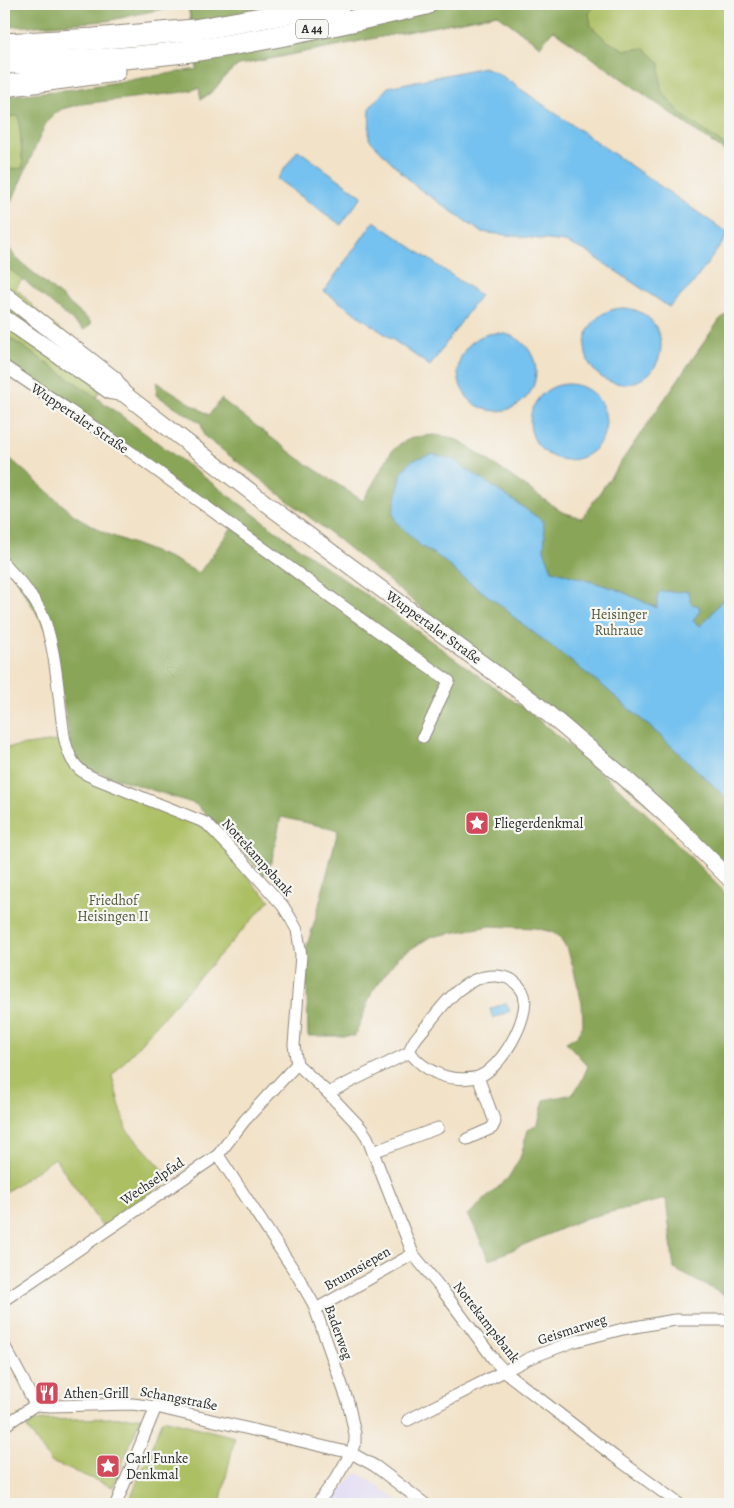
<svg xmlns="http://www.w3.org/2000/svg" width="734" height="1508" font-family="Alegreya,serif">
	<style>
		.built { fill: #ded5f5 }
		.green { fill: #acbf63; stroke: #6c7547 }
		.forest { fill: #89a659; stroke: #5a6842 }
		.water { fill: #75c1ef; stroke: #50768d }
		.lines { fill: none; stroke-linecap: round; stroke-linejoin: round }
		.street-casing { stroke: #8e867a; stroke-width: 13 }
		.secondary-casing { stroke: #8e867a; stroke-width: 18 }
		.highway-casing { stroke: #8e867a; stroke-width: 23 }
		.street { stroke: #fff; stroke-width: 11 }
		.secondary { stroke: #fff; stroke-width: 16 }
		.highway { stroke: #fff; stroke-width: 21 }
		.labels { text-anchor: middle; stroke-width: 4.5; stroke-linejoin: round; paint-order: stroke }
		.shield { fill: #f6f6f2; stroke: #686867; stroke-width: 1 }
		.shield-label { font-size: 12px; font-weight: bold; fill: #2b2b2b }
		.street-label { font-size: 14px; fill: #2b2b2b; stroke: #f6f6f2 }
		.park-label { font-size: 14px; fill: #52573c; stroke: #f6f6f2 }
		.poi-label { font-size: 14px; fill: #2b2b2b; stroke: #f6f6f2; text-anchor: start }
	</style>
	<rect width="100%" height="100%" fill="#f6f6f2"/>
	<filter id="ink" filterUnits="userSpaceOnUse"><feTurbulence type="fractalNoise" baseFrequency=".02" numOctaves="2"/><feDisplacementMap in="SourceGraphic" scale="10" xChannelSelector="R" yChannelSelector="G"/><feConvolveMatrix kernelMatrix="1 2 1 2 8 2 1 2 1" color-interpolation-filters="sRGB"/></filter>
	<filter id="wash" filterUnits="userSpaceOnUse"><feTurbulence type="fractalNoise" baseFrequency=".0096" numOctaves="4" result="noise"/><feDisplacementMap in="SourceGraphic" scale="20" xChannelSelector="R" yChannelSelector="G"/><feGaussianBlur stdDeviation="1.12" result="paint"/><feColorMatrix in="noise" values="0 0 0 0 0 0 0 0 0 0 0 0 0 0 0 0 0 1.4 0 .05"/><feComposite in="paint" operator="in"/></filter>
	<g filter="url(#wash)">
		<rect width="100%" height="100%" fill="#f2e2c8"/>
		<path class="built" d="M 356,1474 L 360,1474 L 366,1478 L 402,1504 L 331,1504 L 348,1482 Z"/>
		<g class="green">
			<path d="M 4,4 L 730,4 L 730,155 L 553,30 L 540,46 L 497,14 L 239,65 C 223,74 217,92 201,99 L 188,5 L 110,15 Z"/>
			<path d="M 19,115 L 23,168 L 4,170 L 4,117 Z"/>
			<path d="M 4,265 L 23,278 L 16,288 L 43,317 L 114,370 L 96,397 L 4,334 Z"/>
			<path d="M 63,740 L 70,762 L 215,833 L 255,886 L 270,900 L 173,1006 L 112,1076 L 126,1129 L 171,1178 L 103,1228 L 55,1158 L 6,1192 L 4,1192 L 4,748 Z"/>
			<path d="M 141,1417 L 113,1487 L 51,1462 L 26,1427 L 36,1421 L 45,1420 Z"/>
			<path d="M 163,1419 L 235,1437 L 220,1504 L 142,1504 L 130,1499 Z"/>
		</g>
		<g class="forest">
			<path d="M 4,4 L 185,4 L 107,21 L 36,26 L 4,27 Z"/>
			<path d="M 189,4 L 597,4 L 589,13 L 591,26 L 607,41 L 625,50 L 644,48 L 660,63 L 661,90 L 682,115 L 730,149 L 730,155 L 553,30 L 540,46 L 497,14 L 239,65 C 223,74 217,92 201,99 L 199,88 L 184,92 L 81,104 L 62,109 L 54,114 L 45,125 L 12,201 L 4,209 L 4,170 L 23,168 L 19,116 L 4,117 L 4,96 L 74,89 L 197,69 Z"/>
			<path d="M 4,240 L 15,257 L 92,323 L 84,330 C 56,309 32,285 4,265 Z"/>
			<path d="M 730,312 L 730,602 L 721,601 L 710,616 L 700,626 L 693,621 L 700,610 L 698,605 L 693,606 L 678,593 L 667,591 L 657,608 L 616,589 L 552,570 L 544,550 L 545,536 L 421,546 L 442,559 L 459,575 L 509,611 L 511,615 L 603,686 L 665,740 L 730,801 L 730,877 L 482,658 L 339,540 L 204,436 L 201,423 L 156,395 L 157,382 L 209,415 L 221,399 L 298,458 L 363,501 L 391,452 L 401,443 L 414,437 L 434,435 L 449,437 L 462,442 L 562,512 L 582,518 L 720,319 Z"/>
			<path d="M 4,334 L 96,397 L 317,561 L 381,605 L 533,715 L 628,796 L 667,833 L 730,898 L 730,1298 L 674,1269 L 666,1199 L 586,1218 L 489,1260 L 473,1224 L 468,1215 L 508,1178 L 520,1158 L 528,1130 L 538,1124 L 544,1100 L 573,1094 L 581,1082 L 588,1066 L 566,1042 L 578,1035 L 583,1023 L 582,1003 L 573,967 L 568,951 L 559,937 L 552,932 L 535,928 L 490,926 L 430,937 L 398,957 L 372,992 L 355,1036 L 308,1036 L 306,949 L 317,913 L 338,830 L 281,817 L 272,860 L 264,876 L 240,847 L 195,804 L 88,769 L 79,762 L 71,747 L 53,640 L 4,559 L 4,453 L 74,515 L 105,533 L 170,558 L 199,573 L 235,523 L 4,369 Z"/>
		</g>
		<g class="water">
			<path d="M 484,67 L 499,74 L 729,234 L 691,286 L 669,307 L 586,251 L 565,242 L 481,232 L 414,185 L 369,139 L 370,107 L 388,87 Z"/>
			<path d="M 298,150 L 362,196 L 341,225 L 277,179 Z"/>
			<path d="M 374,221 L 480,295 L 430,366 L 324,291 Z"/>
			<circle cx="623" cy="346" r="38"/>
			<circle cx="497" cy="372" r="39"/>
			<circle cx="568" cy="422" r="38"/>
			<path d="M 432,454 L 452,459 L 543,521 L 545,536 L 544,550 L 552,570 L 616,589 L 657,608 L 657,599 L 659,592 C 669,590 677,593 688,591 L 690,597 L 690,602 L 693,605 L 698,605 L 700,610 L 693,621 L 700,626 L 710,616 L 721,601 L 730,602 L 730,801 L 665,740 L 603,686 L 511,615 L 509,611 L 459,575 L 442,559 L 421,546 L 396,522 L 393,513 L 402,472 L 412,460 Z"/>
			<path d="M 506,1003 L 510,1011 L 493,1018 L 490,1009 Z"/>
		</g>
	</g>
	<g filter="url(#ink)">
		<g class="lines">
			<g class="street-casing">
				<g id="street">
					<path d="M 4,366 L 131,452 L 376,630 L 449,681 L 423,737"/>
					<path d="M 4,564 C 18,579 34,596 43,616 C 55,647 57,681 61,713 C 63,729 64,744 71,758 C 76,768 84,774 94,778 L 206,823 L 242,860 L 283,906 L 291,919 L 297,930 L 301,955 L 294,1045 L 297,1064 L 328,1093 L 361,1128 L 367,1137 L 413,1254 L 443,1291 L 495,1361 L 505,1372 L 615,1457 L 679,1504"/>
					<path d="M 328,1093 L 410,1052 C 411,1041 422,1032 428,1024 C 446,1001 466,974 497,976 C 503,977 507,977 512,980 C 517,984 522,988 524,995 C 530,1018 501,1069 478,1077 C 465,1080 448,1079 436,1073 C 427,1069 416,1061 410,1052"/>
					<path d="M 467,1139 L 492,1128 L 495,1122 L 478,1077"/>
					<path d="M 373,1152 L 438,1128"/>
					<path d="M 218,1155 L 297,1275 L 313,1303 L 348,1402 L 355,1434 L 355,1442 L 351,1453 L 337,1477 L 317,1504"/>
					<path d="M 4,1300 L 218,1155 L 245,1120 L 297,1064"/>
					<path d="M 316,1309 L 413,1254"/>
					<path d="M 4,1345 L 23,1380 L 35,1405"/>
					<path d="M 408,1420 L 530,1358 L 572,1342 L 623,1329 L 675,1320 L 730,1320"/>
					<path d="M 4,1426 L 35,1405 L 51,1406 L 132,1404 L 156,1407 L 351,1453 L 375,1466 L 425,1504"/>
					<path d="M 116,1504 L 156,1407"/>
				</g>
			</g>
			<g class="secondary-casing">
				<g id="secondary">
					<path d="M 4,294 L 114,379 L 123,393 L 273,509 L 534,702 L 626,779 L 666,815 L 730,879"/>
					<path d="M 4,318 L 110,391 L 123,393"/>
				</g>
			</g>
			<g class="highway-casing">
				<g id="highway">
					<path d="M 4,44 L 94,39 L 194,30 L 340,4"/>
					<path d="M 4,63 C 68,62 134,59 198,50 C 274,39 350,22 426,4"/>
					<path d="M 4,86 L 115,71"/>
				</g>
			</g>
			<use href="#street" class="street"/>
			<use href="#secondary" class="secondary"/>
			<use href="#highway" class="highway"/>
		</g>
	</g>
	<defs>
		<g id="sight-square" transform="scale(1.25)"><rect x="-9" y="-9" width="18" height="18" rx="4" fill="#d1495b" stroke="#f6f6f2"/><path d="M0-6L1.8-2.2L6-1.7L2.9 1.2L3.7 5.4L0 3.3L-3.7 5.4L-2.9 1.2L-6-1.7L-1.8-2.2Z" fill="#fff"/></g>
		<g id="restaurant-square" transform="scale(1.25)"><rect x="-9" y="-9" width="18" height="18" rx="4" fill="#d1495b" stroke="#f6f6f2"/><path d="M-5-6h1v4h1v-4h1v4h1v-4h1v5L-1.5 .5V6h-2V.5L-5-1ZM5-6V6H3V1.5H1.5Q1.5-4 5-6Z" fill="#fff"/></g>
	</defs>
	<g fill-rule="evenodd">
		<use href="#sight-square" x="477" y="823"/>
		<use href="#restaurant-square" x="47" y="1393"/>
		<use href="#sight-square" x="108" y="1466"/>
	</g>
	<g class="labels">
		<rect class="shield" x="296" y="19.5" width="32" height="19" rx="4"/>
		<g class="shield-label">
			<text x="312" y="33">A 44</text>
		</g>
		<g class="street-label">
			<text transform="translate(80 418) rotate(34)" y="5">Wuppertaler Straße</text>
			<text transform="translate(434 627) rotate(36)" y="5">Wuppertaler Straße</text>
			<text transform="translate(258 857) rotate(48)" y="5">Nottekampsbank</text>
			<text transform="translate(152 1181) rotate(-34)" y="5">Wechselpfad</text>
			<text transform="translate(357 1268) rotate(-30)" y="5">Brunnsiepen</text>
			<text transform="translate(487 1322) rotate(52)" y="5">Nottekampsbank</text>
			<text transform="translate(572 1329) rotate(-18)" y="5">Geismarweg</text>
			<text transform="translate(339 1332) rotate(70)" y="5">Baderweg</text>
			<text transform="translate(179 1398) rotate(11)" y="5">Schangstraße</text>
		</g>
		<g class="park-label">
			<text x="619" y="619">Heisinger<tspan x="619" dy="16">Ruhraue</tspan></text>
			<text x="113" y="905">Friedhof<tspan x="113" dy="16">Heisingen II</tspan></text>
		</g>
		<g class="poi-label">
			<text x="494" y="828">Fliegerdenkmal</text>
			<text x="64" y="1398">Athen-Grill</text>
			<text x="126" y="1463">Carl Funke<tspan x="126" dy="16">Denkmal</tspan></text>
		</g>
	</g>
	<rect width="734" height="1508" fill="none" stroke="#f6f6f2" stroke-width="20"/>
</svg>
